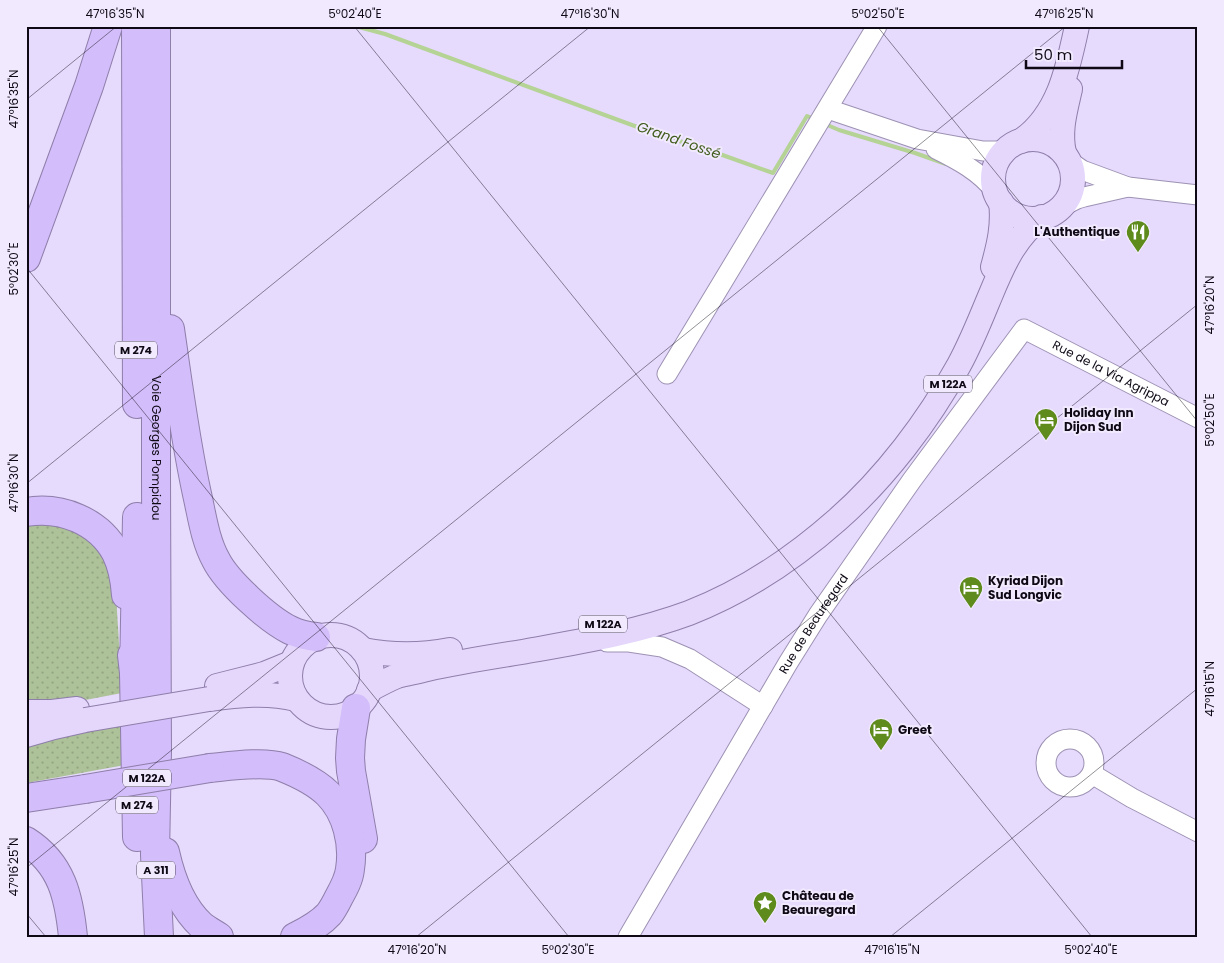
<svg xmlns="http://www.w3.org/2000/svg" width="1224" height="963" font-family="Poppins,sans-serif">
	<style>
		.grass { fill: url(#grass-dots) }
		.lines { fill: none; stroke-linecap: round; stroke-linejoin: round }
		.stream { stroke: #b4d394; stroke-width: 4 }
		.minor-casing { stroke: #9d92b3; stroke-width: 21 }
		.major-casing { stroke: #8e7eaa; stroke-width: 26 }
		.highway-casing { stroke: #8e7eaa; stroke-width: 30 }
		.minor { stroke: #fff; stroke-width: 19 }
		.major { stroke: #e5d7fc; stroke-width: 24 }
		.highway { stroke: #d3bdfa; stroke-width: 28 }
		.major-bridge-casing { stroke: #8e7eaa; stroke-width: 26; stroke-linecap: butt }
		.highway-bridge-casing { stroke: #8e7eaa; stroke-width: 30; stroke-linecap: butt }
		.major-bridge { stroke: #e5d7fc; stroke-width: 24 }
		.highway-bridge { stroke: #d3bdfa; stroke-width: 28 }
		.ticks { fill: none; stroke: #0e0915; stroke-width: 1; stroke-opacity: 0.45 }
		.labels { text-anchor: middle; stroke-width: 4; stroke-linejoin: round; paint-order: stroke }
		.shield { fill: #f1eaff; stroke: #524c5b; stroke-width: 1 }
		.shield-label { font-size: 11px; font-weight: bold; fill: #0e0915 }
		.poi-label { font-size: 12px; font-weight: bold; fill: #0e0915; stroke: #f1eaff; text-anchor: start }
		.street-label { font-size: 12px; fill: #0e0915; stroke: #f1eaff }
		.water-label { font-size: 14px; font-style: italic; fill: #425d1d; stroke: #f1eaff }
		.neatline { fill: none; stroke: #0e0915; stroke-width: 2 }
		.ticks-label { font-size: 12px; text-anchor: middle; fill: #0e0915 }
	</style>
	<defs>
		<pattern id="grass-dots" width="8" height="8" patternUnits="userSpaceOnUse" patternTransform="scale(1.25)"><rect width="8" height="8" fill="#adc298"/><path d="M2 2h.1M6 6h.1" fill="none" stroke="#94a582" stroke-width="1.8" stroke-linecap="round"/></pattern>
	</defs>
	<rect width="100%" height="100%" fill="#e6dafd"/>
	<g class="grass">
		<path d="M 42,518 L 91,537 L 115,578 L 122,693 L 59,705 L 26,705 L 26,521 Z"/>
		<path d="M 123,721 L 125,765 L 26,783 L 26,742 Z"/>
	</g>
	<g class="lines">
		<g class="stream">
			<path d="M 355,26 L 385,34 L 651,132 L 714,152 L 773,173 L 807,116 L 814,119"/>
			<path d="M 825,124 L 839,130 L 915,153 L 946,164"/>
		</g>
		<g class="minor-casing">
			<g id="minor">
				<path d="M 828,109 L 917,139 L 983,151 L 998,151 L 1007,149"/>
				<path d="M 936,149 C 958,160 979,171 995,191"/>
				<path d="M 1069,161 L 1082,170 L 1128,187 L 1198,195"/>
				<path d="M 1061,207 L 1077,199 L 1084,197 L 1128,187"/>
				<path d="M 667,374 L 877,26"/>
				<path d="M 607,642 L 629,642 L 662,647 L 690,659 L 763,706"/>
				<circle cx="1070" cy="763" r="24"/>
				<path d="M 1092,774 L 1132,798 L 1198,832"/>
				<path id="s1" d="M 628,937 L 788,663 L 818,615 L 912,480 L 1024,329 L 1198,418"/>
			</g>
		</g>
		<g class="major-casing">
			<g id="major">
				<circle cx="1033" cy="179" r="40"/>
				<path d="M 1021,141 C 1059,115 1068,68 1077,26"/>
				<path d="M 1064,153 C 1059,131 1065,111 1070,89"/>
				<path d="M 993,267 C 999,245 1004,225 1001,202"/>
				<circle cx="331" cy="676" r="41"/>
				<path d="M 363,650 C 393,656 420,656 450,650"/>
				<path d="M 217,686 L 264,674 L 291,663"/>
				<path d="M 369,690 C 378,685 387,680 397,676 C 407,673 417,672 427,669 C 458,662 490,657 522,652 C 578,642 635,633 689,613 C 743,592 794,558 837,520 C 885,478 928,421 959,365 C 970,345 979,323 988,301 C 1001,270 1013,238 1042,217"/>
				<path d="M 209,699 C 238,695 268,692 296,699"/>
				<path d="M 26,712 L 52,712 L 77,709"/>
				<path d="M 26,735 L 54,727 L 85,720"/>
			</g>
		</g>
		<g class="highway-casing">
			<g id="highway">
				<path d="M 136,26 L 137,404"/>
				<path id="s2" d="M 156,26 L 156,477 L 157,751 L 155,855 L 159,937"/>
				<path d="M 26,258 L 89,86 L 108,26"/>
				<path d="M 170,329 C 178,384 185,439 197,494 C 202,516 205,540 216,560 C 227,582 268,619 290,630 C 298,634 307,636 316,637"/>
				<path d="M 26,512 C 61,506 99,521 116,553 C 122,565 125,581 126,595"/>
				<path d="M 132,655 L 134,673 L 137,837"/>
				<path d="M 134,673 L 137,517"/>
				<path d="M 356,708 L 351,739 L 350,758 L 351,771 L 363,839"/>
				<path d="M 210,768 C 230,766 264,761 282,767 C 297,773 317,783 328,794 C 347,813 354,844 350,869 C 349,879 344,888 339,897 C 336,903 333,909 329,914 C 320,924 307,931 295,937"/>
				<path d="M 26,798 L 85,789"/>
				<path d="M 26,841 C 62,864 69,897 73,937"/>
				<path d="M 165,852 C 171,879 181,907 202,926 C 207,930 213,933 219,937"/>
			</g>
		</g>
		<use href="#minor" class="minor"/>
		<use href="#major" class="major"/>
		<use href="#highway" class="highway"/>
		<g class="major-bridge-casing">
			<path id="major-bridge" d="M 85,720 L 209,699"/>
		</g>
		<g class="highway-bridge-casing">
			<path id="highway-bridge" d="M 85,789 L 210,768"/>
		</g>
		<use href="#major-bridge" class="major-bridge"/>
		<use href="#highway-bridge" class="highway-bridge"/>
	</g>
	<path class="ticks" d="M 354,26 L 1092,937M 877,26 L 1198,422M 26,100 L 117,26M 26,267 L 569,937M 26,484 L 591,26M 26,868 L 1066,26M 26,913 L 46,937M 416,937 L 1198,304M 890,937 L 1198,688"/>
	<defs>
		<g id="restaurant-pin" transform="scale(1.25)"><path d="M0 17L-7.5 6A9.5 9.5 0 1 1 7.5 6Z" fill="#5f8b1c" stroke="#f1eaff"/><path d="M-5-6h1v4h1v-4h1v4h1v-4h1v5L-1.5 .5V6h-2V.5L-5-1ZM5-6V6H3V1.5H1.5Q1.5-4 5-6Z" fill="#fff"/></g>
		<g id="hotel-pin" transform="scale(1.25)"><path d="M0 17L-7.5 6A9.5 9.5 0 1 1 7.5 6Z" fill="#5f8b1c" stroke="#f1eaff"/><path d="M-6-4.5h1.5V1H6V5H4.5V3h-9V5H-6ZM-4 0a1.8 1.8 0 1 1 3.6 0ZM.5 0V-2.5h3Q6-2.5 6 0Z" fill="#fff"/></g>
		<g id="sight-pin" transform="scale(1.25)"><path d="M0 17L-7.5 6A9.5 9.5 0 1 1 7.5 6Z" fill="#5f8b1c" stroke="#f1eaff"/><path d="M0-6L1.8-2.2L6-1.7L2.9 1.2L3.7 5.4L0 3.3L-3.7 5.4L-2.9 1.2L-6-1.7L-1.8-2.2Z" fill="#fff"/></g>
	</defs>
	<g fill-rule="evenodd">
		<use href="#restaurant-pin" x="1138" y="232"/>
		<use href="#hotel-pin" x="1046" y="420"/>
		<use href="#hotel-pin" x="971" y="588"/>
		<use href="#hotel-pin" x="881" y="730"/>
		<use href="#sight-pin" x="765" y="903"/>
	</g>
	<g class="labels">
		<g class="shield">
			<rect x="115" y="341.5" width="42" height="17" rx="4"/>
			<rect x="924" y="375.5" width="48" height="17" rx="4"/>
			<rect x="579" y="615.5" width="48" height="17" rx="4"/>
			<rect x="123" y="769.5" width="48" height="17" rx="4"/>
			<rect x="116" y="796.5" width="42" height="17" rx="4"/>
			<rect x="137" y="861.5" width="38" height="17" rx="4"/>
		</g>
		<g class="shield-label">
			<text x="136" y="354">M 274</text>
			<text x="948" y="388">M 122A</text>
			<text x="603" y="628">M 122A</text>
			<text x="147" y="782">M 122A</text>
			<text x="137" y="809">M 274</text>
			<text x="156" y="874">A 311</text>
		</g>
		<g class="poi-label">
			<text x="1120" y="236" text-anchor="end">L'Authentique</text>
			<text x="1064" y="417">Holiday Inn<tspan x="1064" dy="14">Dijon Sud</tspan></text>
			<text x="988" y="585">Kyriad Dijon<tspan x="988" dy="14">Sud Longvic</tspan></text>
			<text x="898" y="734">Greet</text>
			<text x="782" y="900">Château de<tspan x="782" dy="14">Beauregard</tspan></text>
		</g>
		<g class="street-label">
			<text dy="4" stroke="none"><textPath href="#s1" startOffset="824">Rue de la Via Agrippa</textPath></text>
			<text dy="4" stroke="none"><textPath href="#s2" startOffset="422">Voie Georges Pompidou</textPath></text>
			<text dy="4" stroke="none"><textPath href="#s1" startOffset="364">Rue de Beauregard</textPath></text>
		</g>
		<g class="water-label">
			<text transform="translate(679 140) rotate(19)" y="5">Grand Fossé</text>
		</g>
	</g>
	<rect width="1224" height="963" fill="none" stroke="#f1eaff" stroke-width="55"/>
	<path d="M1026 60v8h96v-8" fill="none" stroke="#0e0915" stroke-width="2.5"/>
	<text x="1034" y="60" font-size="15" fill="#0e0915" stroke="#f1eaff" stroke-width="4" paint-order="stroke">50 m</text>
	<rect x="28" y="28" width="1168" height="908" class="neatline"/>
	<g class="ticks-label">
		<text x="115" y="18">47°16'35"N</text>
		<text x="355" y="18">5°02'40"E</text>
		<text x="590" y="18">47°16'30"N</text>
		<text x="878" y="18">5°02'50"E</text>
		<text x="1064" y="18">47°16'25"N</text>
		<text transform="translate(14 99) rotate(-90)" y="4">47°16'35"N</text>
		<text transform="translate(14 269) rotate(-90)" y="4">5°02'30"E</text>
		<text transform="translate(1210 305) rotate(-90)" y="4">47°16'20"N</text>
		<text transform="translate(1210 420) rotate(-90)" y="4">5°02'50"E</text>
		<text transform="translate(14 483) rotate(-90)" y="4">47°16'30"N</text>
		<text transform="translate(1210 689) rotate(-90)" y="4">47°16'15"N</text>
		<text transform="translate(14 867) rotate(-90)" y="4">47°16'25"N</text>
		<text x="417" y="954">47°16'20"N</text>
		<text x="568" y="954">5°02'30"E</text>
		<text x="892" y="954">47°16'15"N</text>
		<text x="1091" y="954">5°02'40"E</text>
	</g>
</svg>
